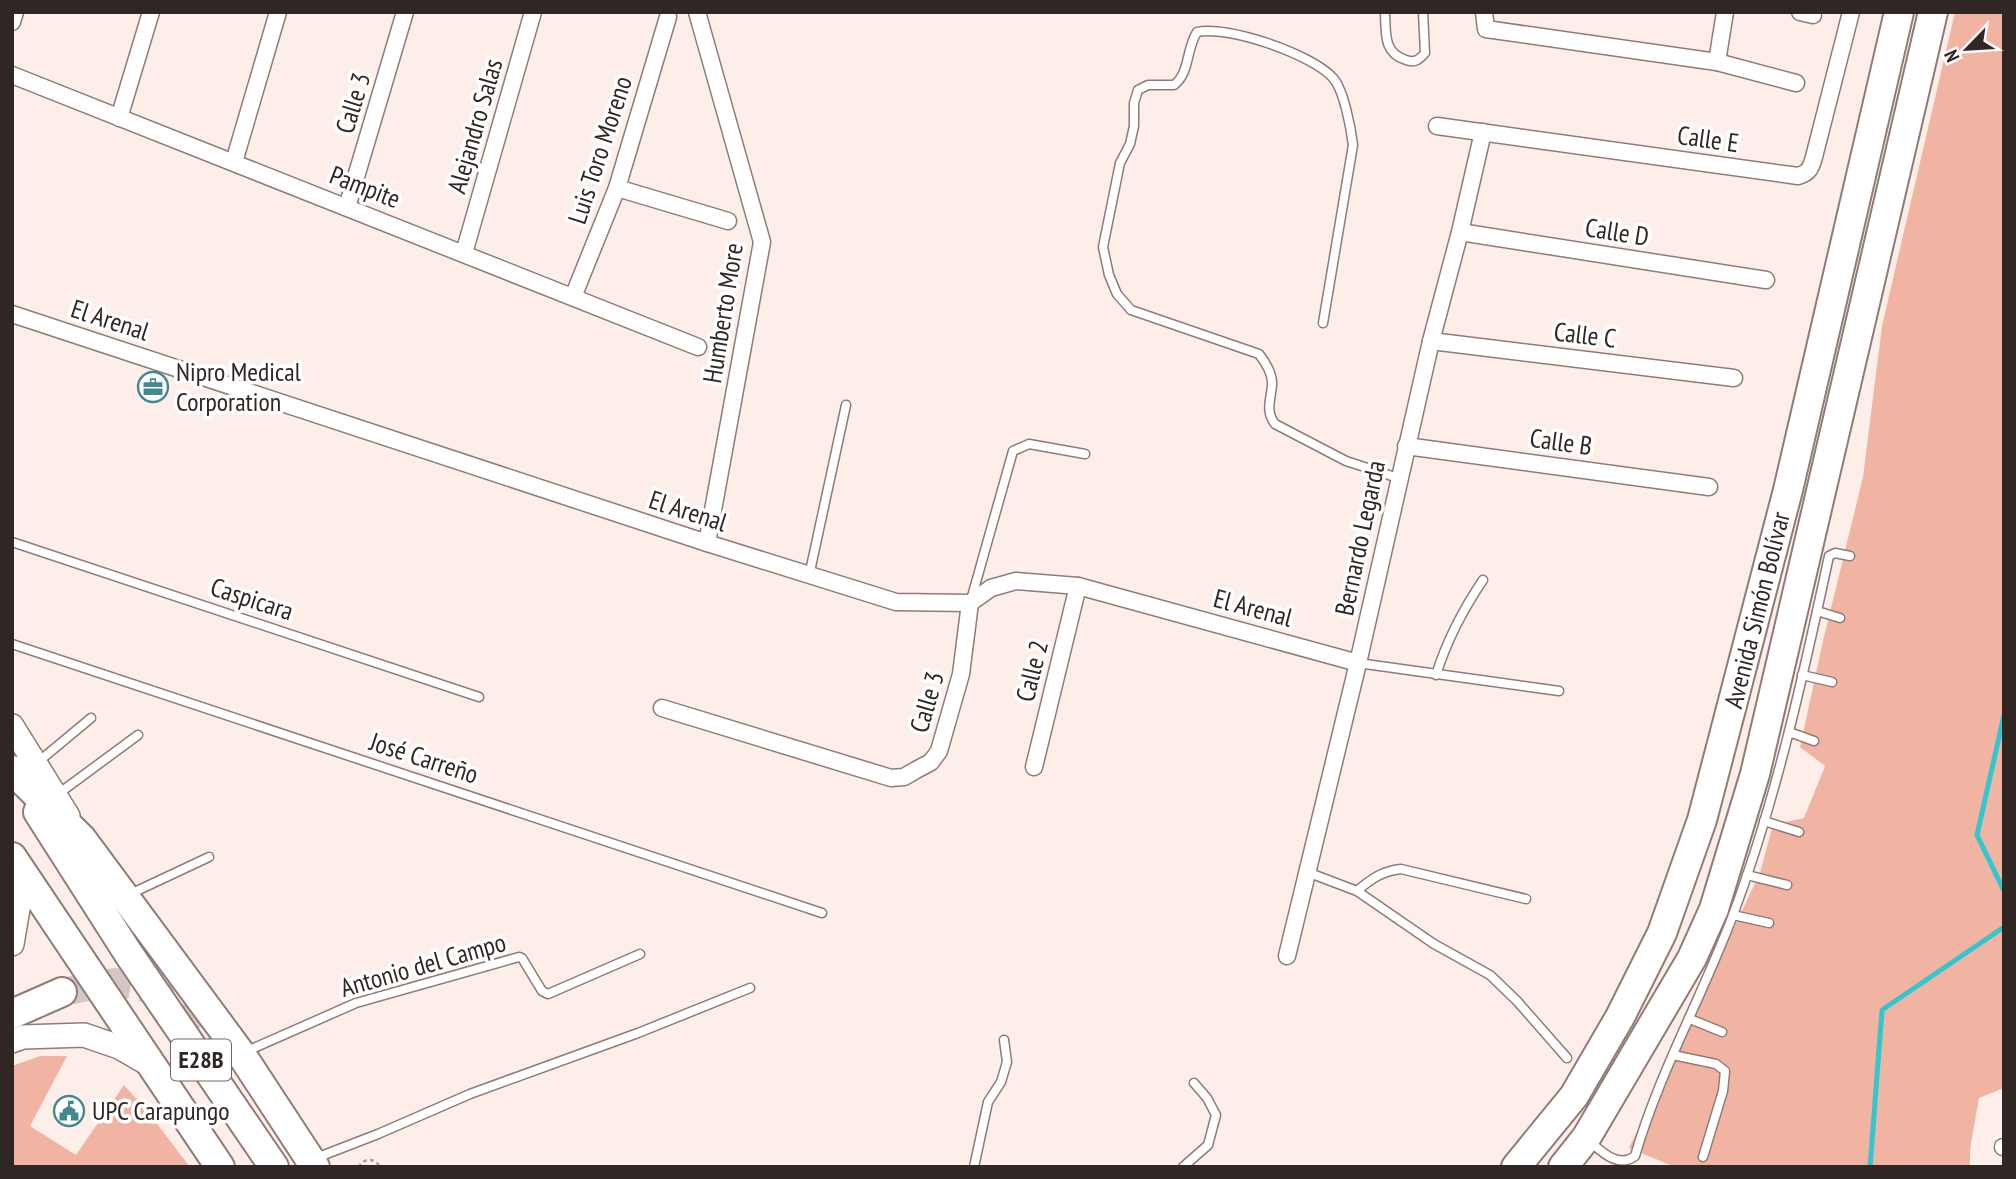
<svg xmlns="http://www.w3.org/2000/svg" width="2016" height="1179" font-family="'PT Sans Narrow',sans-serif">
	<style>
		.green { fill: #f1b4a2 }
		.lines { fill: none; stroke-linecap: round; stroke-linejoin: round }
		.stream { stroke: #34c6ce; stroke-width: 5 }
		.trunk-tunnel { stroke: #d4c6c3; stroke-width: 28; stroke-dasharray: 28 14; stroke-linecap: butt }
		.service-casing { stroke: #907b75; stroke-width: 11 }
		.minor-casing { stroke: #907b75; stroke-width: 19 }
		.secondary-casing { stroke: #907b75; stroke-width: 26 }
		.trunk-casing { stroke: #907b75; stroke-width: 32 }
		.path { stroke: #a79b97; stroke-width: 2.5; stroke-dasharray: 3.5 3.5; stroke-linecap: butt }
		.service { stroke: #fff; stroke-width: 8 }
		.minor { stroke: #fff; stroke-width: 16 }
		.secondary { stroke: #fff; stroke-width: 23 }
		.trunk { stroke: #fff; stroke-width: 28 }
		.labels { text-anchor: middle; stroke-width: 7; stroke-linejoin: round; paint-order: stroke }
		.shield { fill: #fff; stroke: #6e6866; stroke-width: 2 }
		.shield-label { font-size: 24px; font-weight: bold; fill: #302725 }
		.street-label { font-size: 26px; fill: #302725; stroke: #fff }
		.poi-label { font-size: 26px; fill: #302725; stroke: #fff; text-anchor: start }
	</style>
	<rect width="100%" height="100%" fill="#fdeeea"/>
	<g class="green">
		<path d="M 1955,12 L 2004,12 L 2004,1088 L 1979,1098 L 1970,1149 L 1970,1167 L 1675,1167 L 1629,1148 L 1760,873 L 1773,825 L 1804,818 L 1825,766 L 1800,747 L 1823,641 L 1863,477 L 1882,326 Z"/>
		<path d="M 40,1056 L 67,1056 L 30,1126 L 76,1155 L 124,1085 L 148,1112 L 190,1167 L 12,1167 L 12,1066 Z"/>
	</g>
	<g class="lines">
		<g class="stream">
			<path d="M 2004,715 L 1977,835 L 2004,891"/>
			<path d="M 1870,1167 L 1882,1010 L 2004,927"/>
		</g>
		<path class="trunk-tunnel" d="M 62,992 L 115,982 L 142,987 L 184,1006 L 229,1061"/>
		<g class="service-casing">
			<g id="service">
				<path d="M 1385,12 C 1386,33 1383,53 1406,60 C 1415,63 1419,60 1425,53 L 1423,12"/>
				<path d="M 1323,323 L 1353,145 C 1351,129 1344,90 1333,78 C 1312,54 1227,25 1197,32 C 1186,49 1190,73 1174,85 L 1148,85 L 1138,90 L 1134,103 L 1134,126 L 1130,144 L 1120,163 L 1103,247 L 1109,275 L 1117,294 L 1131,310 L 1259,354 C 1266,363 1273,374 1272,385 C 1271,400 1265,411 1275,424 L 1346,461 L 1398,478"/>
				<path d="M 12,542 L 479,697"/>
				<path d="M 809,576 L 846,405"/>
				<path d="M 971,600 L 1013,451 L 1029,444 L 1085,454"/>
				<path d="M 1817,611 L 1840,618"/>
				<path d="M 12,644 L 822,913"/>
				<path d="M 1358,663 L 1559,691"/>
				<path d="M 1436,675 C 1447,640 1462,611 1483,580"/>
				<path d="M 1802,675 L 1832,682"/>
				<path d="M 1789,732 L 1814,741"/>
				<path d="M 38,762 L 91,718"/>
				<path d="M 58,794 L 138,735"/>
				<path d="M 1764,821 L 1799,832"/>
				<path d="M 1307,872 L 1357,891 L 1434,944 L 1490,975 L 1517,1001 L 1567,1058"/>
				<path d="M 1747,875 L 1787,885"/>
				<path d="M 1357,891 C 1371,879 1382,871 1401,869 L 1526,899"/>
				<path d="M 128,895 L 209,857"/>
				<path d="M 1733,915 L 1769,923"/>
				<path d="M 1690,1019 L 1722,1032"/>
				<path d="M 247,1051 L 356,1003 L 519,957 L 522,958 L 542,991 L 548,994 L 640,954"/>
				<path d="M 1673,1055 L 1716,1064 L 1725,1071 L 1723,1091 L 1703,1157"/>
				<path d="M 1588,1140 C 1601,1151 1618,1169 1635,1156 C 1659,1073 1702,997 1733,915 C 1776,800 1803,677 1829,556 L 1835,553 L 1850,556"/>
				<path d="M 316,1158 L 378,1134 L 470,1094 L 638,1033 L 750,988"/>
				<path d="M 974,1167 L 988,1102 L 1001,1082 L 1007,1062 L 1004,1040"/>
				<path d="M 1183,1167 L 1208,1145 L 1216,1115 L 1207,1098 L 1194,1083"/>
			</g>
		</g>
		<g class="minor-casing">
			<g id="minor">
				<path d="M 697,12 L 762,242 L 707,543"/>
				<path d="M 1484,12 L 1486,29 L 1717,62 L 1796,83"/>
				<path d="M 1800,12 L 1813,15"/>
				<path d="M 12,22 L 15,12"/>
				<path d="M 1717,62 L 1725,12"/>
				<path d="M 12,75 L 698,347"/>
				<path d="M 119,118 L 151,12"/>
				<path d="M 1437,126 L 1798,176 C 1809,173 1811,168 1814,157 L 1851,12"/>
				<path d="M 234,162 L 278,12"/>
				<path d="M 617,188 L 728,221"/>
				<path d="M 347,207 L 405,12"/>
				<path d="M 1460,232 L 1766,280"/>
				<path d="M 464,253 L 533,12"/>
				<path d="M 573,297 L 617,188 L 668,17"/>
				<path d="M 12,314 L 707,543 L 896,602 L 970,603 L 991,588 L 1016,581 L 1078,586 L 1358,663"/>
				<path d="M 1431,341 L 1734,378"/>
				<path d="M 1406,446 L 1709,487"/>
				<path d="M 662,708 L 891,778 L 904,777 L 916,770 L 931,762 L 939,751 L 961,674 L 970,603"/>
				<path d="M 1034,767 L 1078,586"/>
				<path d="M 1287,956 L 1358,663 L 1431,341 L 1460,232 L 1483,132"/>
				<path d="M 2003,1147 L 2004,1147"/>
			</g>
		</g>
		<g class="secondary-casing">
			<g id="secondary">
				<path d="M 12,726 L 68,816"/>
				<path d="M 12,944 L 20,897 L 19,868"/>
				<path d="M 12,1041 L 23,1037 L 84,1035 L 119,1047 L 152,1066"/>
			</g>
		</g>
		<g class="trunk-casing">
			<g id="trunk">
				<path d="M 12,770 L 82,839 L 241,1054 L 315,1167"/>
				<path d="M 38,812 L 128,953 L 274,1167"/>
				<path d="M 12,857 L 220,1167"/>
				<path d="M 12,1014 L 62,992"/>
				<path d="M 1516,1167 L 1574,1096 L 1620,1017 L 1662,933 L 1702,820 L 1788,490 L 1899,12"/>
				<path d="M 1563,1167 L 1586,1138 L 1692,958 L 1714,909 L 1755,774 L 1933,12"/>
			</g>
		</g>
		<path class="path" d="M 359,1167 C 364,1157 375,1158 380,1167"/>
		<use href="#service" class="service"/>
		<use href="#minor" class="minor"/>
		<use href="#secondary" class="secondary"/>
		<use href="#trunk" class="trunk"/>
	</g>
	<defs>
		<g id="office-ring" transform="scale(1.575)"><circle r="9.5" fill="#fff" stroke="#41898e" stroke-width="1.5"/><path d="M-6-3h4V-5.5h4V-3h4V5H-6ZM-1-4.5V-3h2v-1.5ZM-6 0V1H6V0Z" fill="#41898e"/></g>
		<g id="civic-ring" transform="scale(1.575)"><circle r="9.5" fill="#fff" stroke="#41898e" stroke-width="1.5"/><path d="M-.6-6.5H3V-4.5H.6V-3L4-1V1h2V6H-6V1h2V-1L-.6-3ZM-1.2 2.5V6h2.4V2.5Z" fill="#41898e"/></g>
	</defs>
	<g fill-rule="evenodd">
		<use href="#office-ring" x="153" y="387"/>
		<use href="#civic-ring" x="69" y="1111"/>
	</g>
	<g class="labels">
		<rect class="shield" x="171" y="1039.5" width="60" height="41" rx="5"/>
		<g class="shield-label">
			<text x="201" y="1068">E28B</text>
		</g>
		<g class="street-label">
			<text transform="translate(353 103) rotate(-73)" y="9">Calle 3</text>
			<text transform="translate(475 126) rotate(-74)" y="9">Alejandro Salas</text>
			<text transform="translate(1708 139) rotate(8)" y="9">Calle E</text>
			<text transform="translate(600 150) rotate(-72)" y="9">Luis Toro Moreno</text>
			<text transform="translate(365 187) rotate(21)" y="9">Pampite</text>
			<text transform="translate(1617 232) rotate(9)" y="9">Calle D</text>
			<text transform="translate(723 313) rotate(-81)" y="9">Humberto More</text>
			<text transform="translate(110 320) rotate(18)" y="9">El Arenal</text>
			<text transform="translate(1585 335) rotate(7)" y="9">Calle C</text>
			<text transform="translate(1561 442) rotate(8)" y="9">Calle B</text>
			<text transform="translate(688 511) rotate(18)" y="9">El Arenal</text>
			<text transform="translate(1360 538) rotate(-78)" y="9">Bernardo Legarda</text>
			<text transform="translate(252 599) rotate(18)" y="9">Caspicara</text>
			<text transform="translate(1253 608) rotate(15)" y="9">El Arenal</text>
			<text transform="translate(1757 610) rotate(-76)" y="9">Avenida Simón Bolívar</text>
			<text transform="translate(1032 671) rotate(-76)" y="9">Calle 2</text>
			<text transform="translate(927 702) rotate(-74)" y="9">Calle 3</text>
			<text transform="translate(424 758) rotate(18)" y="9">José Carreño</text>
			<text transform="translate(423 965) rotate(-16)" y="9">Antonio del Campo</text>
		</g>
		<g class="poi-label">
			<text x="176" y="381">Nipro Medical<tspan x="176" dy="30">Corporation</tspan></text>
			<text x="92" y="1120">UPC Carapungo</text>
		</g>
	</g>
	<rect width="2016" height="1179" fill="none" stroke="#302725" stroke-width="28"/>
	<g transform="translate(1967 49) rotate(245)" stroke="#ffffff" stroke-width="5" paint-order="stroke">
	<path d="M0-5L12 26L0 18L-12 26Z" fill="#302725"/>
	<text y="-10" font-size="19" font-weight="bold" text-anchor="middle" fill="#302725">N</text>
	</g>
</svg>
